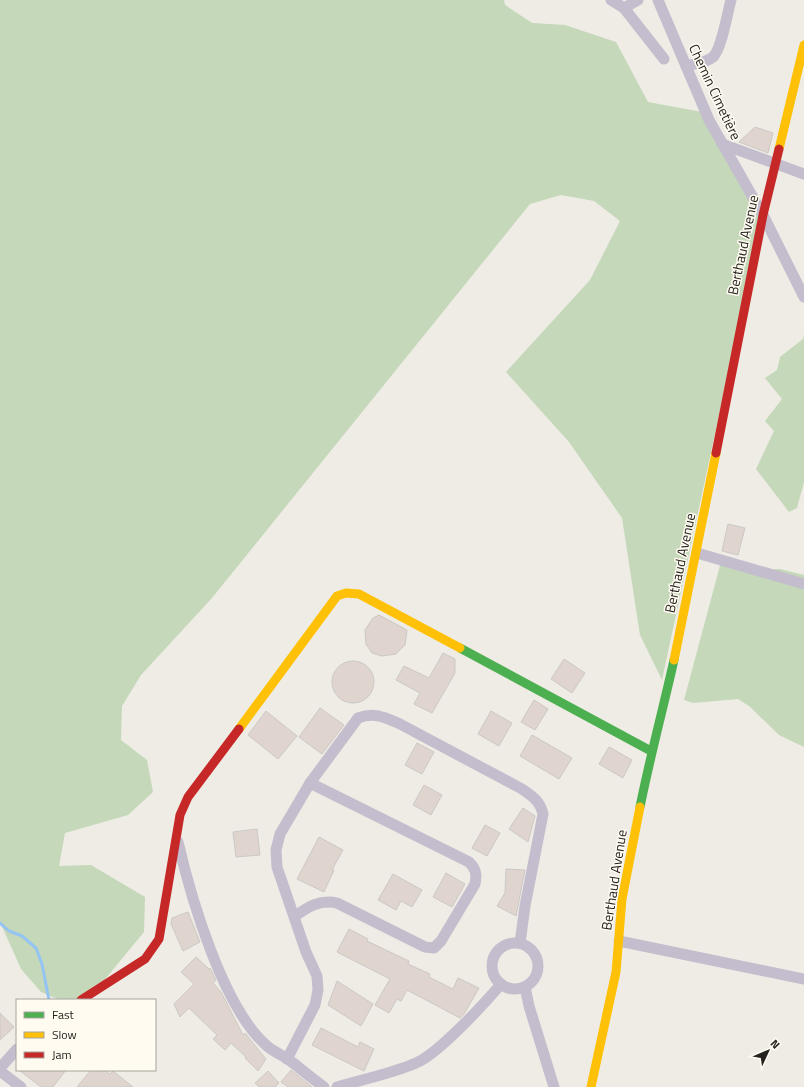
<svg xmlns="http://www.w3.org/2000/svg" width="804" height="1087" font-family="'Titillium Web',sans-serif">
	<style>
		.green { fill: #c5d8b9 }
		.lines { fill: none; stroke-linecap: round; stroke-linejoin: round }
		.stream { stroke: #94c4f4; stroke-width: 3 }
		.building { fill: #e0d4ce; stroke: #cbc8c5 }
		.street { stroke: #c4bdcd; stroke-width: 11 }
		.fast { stroke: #4caf50; stroke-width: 9 }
		.slow { stroke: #ffc107; stroke-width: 9 }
		.jam { stroke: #c62828; stroke-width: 9 }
		.labels { text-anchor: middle; stroke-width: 3; stroke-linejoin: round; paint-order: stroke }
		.street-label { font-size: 14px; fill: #24221e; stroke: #fffbf1 }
	</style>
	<rect width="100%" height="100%" fill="#eeece5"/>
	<g class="green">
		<path d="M 0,0 L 504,0 L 505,5 L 532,23 L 565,25 L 616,42 L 648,102 L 702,112 L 762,215 L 662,680 L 640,635 L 622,518 L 569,442 L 506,372 L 590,280 L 620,221 L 594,201 L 561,195 L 530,204 L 212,598 L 141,675 L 122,706 L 121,740 L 147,760 L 153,792 L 128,815 L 65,833 L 59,866 L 91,865 L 145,897 L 144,932 L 102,983 L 78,1000 L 60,1000 L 41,992 L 21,969 L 0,922 Z"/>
		<path d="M 804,335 L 804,482 L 797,508 L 789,512 L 756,469 L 774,431 L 765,421 L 782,399 L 765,378 L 777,370 L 780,357 L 803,339 Z"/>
		<path d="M 722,558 L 757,570 L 780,569 L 804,575 L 804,747 L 779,735 L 749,706 L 738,699 L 693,703 L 684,700 Z"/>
	</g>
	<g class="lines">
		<path class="stream" d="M 0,923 L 9,931 L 22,936 L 36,948 L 42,964 L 49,1000"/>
	</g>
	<g class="building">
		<path d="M 755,127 L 773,133 L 768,153 L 739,142 Z"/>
		<path d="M 728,524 L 745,528 L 738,555 L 722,551 Z"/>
		<path d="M 379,615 L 407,630 L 405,645 L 396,654 L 382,656 L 372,653 L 366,644 L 365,630 L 373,618 Z"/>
		<path d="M 443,653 L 455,659 L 455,673 L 432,713 L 414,704 L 420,693 L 396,680 L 404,666 L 429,678 Z"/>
		<path d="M 564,659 L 585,673 L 572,693 L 551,679 Z"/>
		<circle cx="353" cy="682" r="21"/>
		<path d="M 534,700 L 548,709 L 535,730 L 521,722 Z"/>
		<path d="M 320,708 L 344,725 L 322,754 L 299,737 Z"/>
		<path d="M 266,711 L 297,736 L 278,759 L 248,735 Z"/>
		<path d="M 491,711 L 512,723 L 499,746 L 478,734 Z"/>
		<path d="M 532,735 L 572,758 L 559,779 L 520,756 Z"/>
		<path d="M 417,743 L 434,752 L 422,774 L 405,765 Z"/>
		<path d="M 609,747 L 632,760 L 623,778 L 599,764 Z"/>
		<path d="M 424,785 L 442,795 L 431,815 L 413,805 Z"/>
		<path d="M 523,808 L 535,816 L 528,842 L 509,829 Z"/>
		<path d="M 485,825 L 500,833 L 487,856 L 472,848 Z"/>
		<path d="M 257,829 L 260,855 L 236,857 L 233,832 Z"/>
		<path d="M 319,837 L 343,850 L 332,870 L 334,870 L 324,892 L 297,879 Z"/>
		<path d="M 506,869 L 525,870 L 516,916 L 497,906 L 505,893 Z"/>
		<path d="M 446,873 L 465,884 L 452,907 L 433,897 Z"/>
		<path d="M 393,874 L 422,890 L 412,907 L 401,901 L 396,910 L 378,900 Z"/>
		<path d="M 188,912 L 200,942 L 183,951 L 171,924 L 172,918 Z"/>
		<path d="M 349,929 L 368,939 L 367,941 L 409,961 L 408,964 L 430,974 L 429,977 L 453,989 L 458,978 L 479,988 L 464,1014 L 460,1018 L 407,990 L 401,1001 L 397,999 L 389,1013 L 375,1005 L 390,979 L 337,952 Z"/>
		<path d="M 196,957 L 209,969 L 210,968 L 216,980 L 213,983 L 221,992 L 243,1035 L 245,1033 L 266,1059 L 258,1071 L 245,1058 L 246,1057 L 231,1043 L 225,1050 L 213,1039 L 217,1035 L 189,1008 L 180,1017 L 174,1004 L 194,984 L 181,972 Z"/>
		<path d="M 337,981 L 373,1004 L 361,1026 L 328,1005 Z"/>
		<path d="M 0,1013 L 14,1027 L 0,1040 Z"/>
		<path d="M 321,1028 L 358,1047 L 360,1042 L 374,1049 L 364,1071 L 312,1045 Z"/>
		<path d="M 19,1070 L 66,1070 L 53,1087 L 41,1087 Z"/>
		<path d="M 91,1070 L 105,1070 L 110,1074 L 113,1071 L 133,1087 L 77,1087 Z"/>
		<path d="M 291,1070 L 312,1087 L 288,1087 L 281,1082 Z"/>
		<path d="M 268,1071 L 279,1083 L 275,1087 L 259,1087 L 255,1083 Z"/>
	</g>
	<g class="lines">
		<g class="street">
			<path d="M 611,0 L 624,8 L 638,0"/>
			<path d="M 658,0 L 709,120 L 763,215 L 804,297"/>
			<path d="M 624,8 L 664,59"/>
			<path d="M 686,66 C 694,64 706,63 713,57 C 722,48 727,14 731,0"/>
			<path d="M 722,144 L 804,174"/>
			<path d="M 697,553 L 804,584"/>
			<path d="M 178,842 C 191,898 223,1008 267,1046 C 273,1051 281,1055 288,1059 C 300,1068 311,1078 324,1087"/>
			<path d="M 295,916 C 308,907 320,899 337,903 L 425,947 L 434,948 L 441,941 L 475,884 C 477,874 476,869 469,862 L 310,783"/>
			<path d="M 619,941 L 804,979"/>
			<circle cx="515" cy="966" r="23"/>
			<path d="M 525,987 L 529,1006 L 554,1087"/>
			<path d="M 287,1059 L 315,1005 L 318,990 L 317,976 L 306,952 L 277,867 L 276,850 L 280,834 L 310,783 L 358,718 C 375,712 384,717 400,724 L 522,789 C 532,796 540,801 543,814 L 525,906 L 520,943"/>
			<path d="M 0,1068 L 17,1049"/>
			<path d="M 0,1071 L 21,1087"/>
			<path d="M 337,1087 C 363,1079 391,1074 416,1063 C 438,1054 485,1003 501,984"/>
		</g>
		<g class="fast">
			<path d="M 460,648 L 651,751"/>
			<path d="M 640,807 C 650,757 663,709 674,660"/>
		</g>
		<g class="slow">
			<path d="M 779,149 L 804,45"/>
			<path d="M 674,660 L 716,453"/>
			<path d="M 239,729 L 337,596 L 346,593 L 359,594 L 460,648"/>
			<path d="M 591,1087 L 616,972 L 622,899 L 640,807"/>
		</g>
		<g class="jam">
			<path d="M 716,453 L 763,215 L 779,149"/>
			<path d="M 81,1000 L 145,959 L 159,939 L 180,815 L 188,797 L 239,729"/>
		</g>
	</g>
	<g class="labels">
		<g class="street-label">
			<text transform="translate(715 92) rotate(65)" y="5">Chemin Cimetière</text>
			<text transform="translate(743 245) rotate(-78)" y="5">Berthaud Avenue</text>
			<text transform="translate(680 563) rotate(-78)" y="5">Berthaud Avenue</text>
			<text transform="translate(614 880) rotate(-81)" y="5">Berthaud Avenue</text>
		</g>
	</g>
	<rect x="16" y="999" width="140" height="72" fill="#fffbf1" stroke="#a7a49d"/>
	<rect x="24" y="1012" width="20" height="6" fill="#4caf50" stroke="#a7a49d"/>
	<text x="52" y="1019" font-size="12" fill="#24221e">Fast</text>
	<rect x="24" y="1032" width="20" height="6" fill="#ffc107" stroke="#a7a49d"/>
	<text x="52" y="1039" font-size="12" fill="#24221e">Slow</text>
	<rect x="24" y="1052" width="20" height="6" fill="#c62828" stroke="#a7a49d"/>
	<text x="52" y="1059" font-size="12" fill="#24221e">Jam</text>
	<g transform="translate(768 1051) rotate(46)" stroke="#fffbf1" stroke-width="3" paint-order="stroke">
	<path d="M0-3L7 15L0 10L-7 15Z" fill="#24221e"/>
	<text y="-6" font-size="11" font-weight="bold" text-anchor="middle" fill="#24221e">N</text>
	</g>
</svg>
